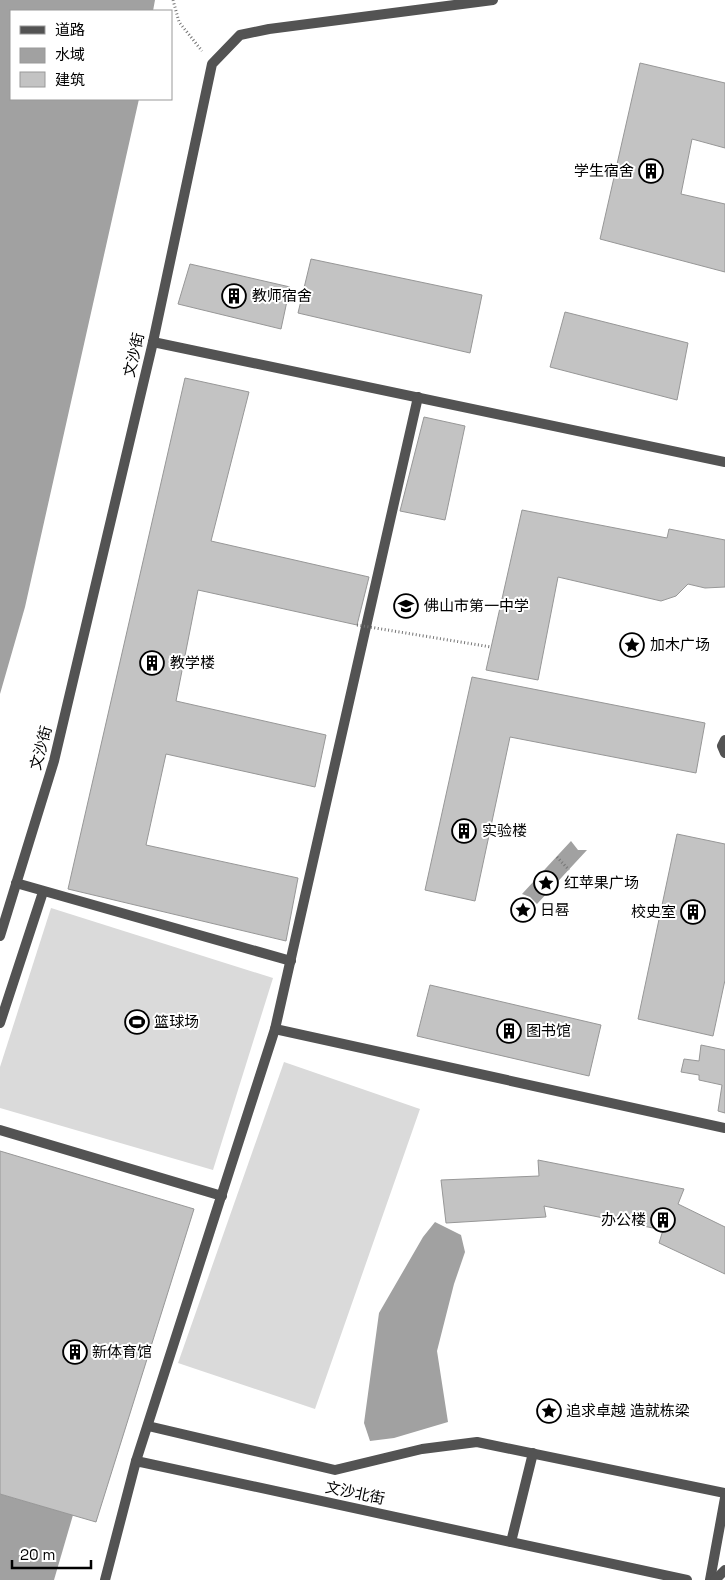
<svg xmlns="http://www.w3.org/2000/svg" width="725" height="1580" font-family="'Space Grotesk','Noto Sans SC',sans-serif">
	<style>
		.grass { fill: #dadada }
		.water { fill: #a1a1a1 }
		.building { fill: #c3c3c3; stroke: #979797 }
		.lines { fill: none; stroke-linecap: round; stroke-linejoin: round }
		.path { stroke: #757575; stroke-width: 3; stroke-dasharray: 1 2.5; stroke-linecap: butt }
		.service { stroke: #535353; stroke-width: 10 }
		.tertiary { stroke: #535353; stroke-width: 10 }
		.path-bridge { stroke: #757575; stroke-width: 3; stroke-dasharray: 1 2.5; stroke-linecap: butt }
		.labels { text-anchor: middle; stroke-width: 4; stroke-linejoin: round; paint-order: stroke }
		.poi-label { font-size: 15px; fill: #000; stroke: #fff; text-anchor: start }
		.street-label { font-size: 15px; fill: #000; stroke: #fff }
	</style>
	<rect width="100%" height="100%" fill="#fff"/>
	<g class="grass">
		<path d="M 51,908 L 273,978 L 213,1170 L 0,1108 L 0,1067 Z"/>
		<path d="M 284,1062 L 420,1109 L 315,1409 L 178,1363 Z"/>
	</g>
	<g class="water">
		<path d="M 0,0 L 155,0 L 153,11 L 11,11 L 11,99 L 139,99 L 25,607 L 0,694 Z"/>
		<path d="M 571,841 L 578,850 L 587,850 L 537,904 L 530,897 L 522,894 Z"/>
		<path d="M 435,1222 L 461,1235 L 465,1252 L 454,1284 L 437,1351 L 448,1422 L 394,1438 L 370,1441 L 364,1423 L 379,1313 L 423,1237 Z"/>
		<path d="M 0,1494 L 73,1515 L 54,1580 L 0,1580 Z"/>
	</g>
	<g class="building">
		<path d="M 640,63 L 725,83 L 725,148 L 692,139 L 681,194 L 725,204 L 725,272 L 600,239 Z"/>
		<path d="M 311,259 L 482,295 L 470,353 L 298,313 Z"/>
		<path d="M 190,264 L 290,287 L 281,329 L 178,304 Z"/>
		<path d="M 565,312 L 688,343 L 677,400 L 550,367 Z"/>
		<path d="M 185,378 L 249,392 L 211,541 L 369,577 L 357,625 L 198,590 L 176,701 L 326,735 L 315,787 L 166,754 L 146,845 L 298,878 L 286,941 L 68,889 Z"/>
		<path d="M 424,417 L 465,426 L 445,520 L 400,511 Z"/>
		<path d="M 522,510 L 667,538 L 669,529 L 725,540 L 725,587 L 705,588 L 688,584 L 676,596 L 661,601 L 558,577 L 538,680 L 486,670 Z"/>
		<path d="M 472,677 L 705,723 L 696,773 L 510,737 L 475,901 L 425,890 Z"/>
		<path d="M 677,834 L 725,844 L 725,980 L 713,1036 L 638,1019 Z"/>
		<path d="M 430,985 L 601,1025 L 589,1076 L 417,1036 Z"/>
		<path d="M 701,1045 L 725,1050 L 725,1113 L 718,1111 L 722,1085 L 699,1080 L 699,1075 L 681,1072 L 684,1059 L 699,1061 Z"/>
		<path d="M 0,1151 L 194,1209 L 96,1522 L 0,1494 Z"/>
		<path d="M 538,1160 L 684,1189 L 678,1204 L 725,1227 L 725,1274 L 659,1243 L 663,1230 L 544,1206 L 546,1217 L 446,1223 L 441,1180 L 539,1176 Z"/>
	</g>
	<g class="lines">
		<g class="path">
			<path d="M 173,0 L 179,22 L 202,51"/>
			<path d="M 557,857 L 569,870"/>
			<path d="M 539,875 L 552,886"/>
		</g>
		<g class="service">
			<path d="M 153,342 L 725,462"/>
			<path d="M 725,740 L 722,746 L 725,753"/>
			<path d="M 16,883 L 291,961"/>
			<path d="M 0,1023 L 43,892"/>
			<path d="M 275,1029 L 725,1128"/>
			<path d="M 0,1130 L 222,1196"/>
			<path d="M 148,1426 L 335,1470 L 422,1449 L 477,1442 L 725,1493"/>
			<path d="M 136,1461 L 275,1029 L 418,397"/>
			<path d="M 511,1542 L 533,1453"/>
			<path d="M 710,1580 L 725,1498"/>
		</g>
		<g class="tertiary">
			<path d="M 0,936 L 54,761 L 153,342 L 212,64 L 240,35 L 269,29 L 493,0"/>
			<path d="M 105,1580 L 136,1461 L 687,1580"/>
			<path d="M 715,1580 L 725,1570"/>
		</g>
		<path class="path-bridge" d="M 357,625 L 491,647"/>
	</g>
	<defs>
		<g id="building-ring" transform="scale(1.25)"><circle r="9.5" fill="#fff" stroke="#000" stroke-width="1.5"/><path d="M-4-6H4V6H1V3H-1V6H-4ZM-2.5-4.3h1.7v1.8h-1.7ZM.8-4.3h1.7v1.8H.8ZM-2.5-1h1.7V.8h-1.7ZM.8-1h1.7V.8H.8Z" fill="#000"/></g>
		<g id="school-ring" transform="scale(1.25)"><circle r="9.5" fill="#fff" stroke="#000" stroke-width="1.5"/><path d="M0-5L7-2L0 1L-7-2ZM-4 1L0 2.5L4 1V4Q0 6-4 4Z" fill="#000"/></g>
		<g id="sight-ring" transform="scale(1.25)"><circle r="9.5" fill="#fff" stroke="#000" stroke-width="1.5"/><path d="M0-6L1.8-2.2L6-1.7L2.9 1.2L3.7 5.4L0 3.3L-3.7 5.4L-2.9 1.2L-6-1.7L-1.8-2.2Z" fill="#000"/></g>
		<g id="stadium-ring" transform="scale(1.25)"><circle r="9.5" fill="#fff" stroke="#000" stroke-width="1.5"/><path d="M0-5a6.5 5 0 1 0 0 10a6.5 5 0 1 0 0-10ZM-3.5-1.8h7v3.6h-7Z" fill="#000"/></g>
	</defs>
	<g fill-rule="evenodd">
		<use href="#building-ring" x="651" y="171"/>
		<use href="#building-ring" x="234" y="296"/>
		<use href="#school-ring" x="406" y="606"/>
		<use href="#sight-ring" x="632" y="645"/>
		<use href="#building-ring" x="152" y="663"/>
		<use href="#building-ring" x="464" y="831"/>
		<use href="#sight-ring" x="546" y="883"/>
		<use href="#sight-ring" x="523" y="910"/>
		<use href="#building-ring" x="693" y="912"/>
		<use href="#stadium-ring" x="137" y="1022"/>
		<use href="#building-ring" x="509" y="1031"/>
		<use href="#building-ring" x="663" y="1220"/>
		<use href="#building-ring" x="75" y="1352"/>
		<use href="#sight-ring" x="549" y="1411"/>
	</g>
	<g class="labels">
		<g class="poi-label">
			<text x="634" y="176" text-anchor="end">学生宿舍</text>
			<text x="252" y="301">教师宿舍</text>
			<text x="424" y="611">佛山市第一中学</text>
			<text x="650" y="650">加木广场</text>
			<text x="170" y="668">教学楼</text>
			<text x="482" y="836">实验楼</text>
			<text x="564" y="888">红苹果广场</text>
			<text x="540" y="915">日晷</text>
			<text x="676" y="917" text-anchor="end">校史室</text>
			<text x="154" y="1027">篮球场</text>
			<text x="526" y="1036">图书馆</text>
			<text x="646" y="1225" text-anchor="end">办公楼</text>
			<text x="92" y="1357">新体育馆</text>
			<text x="566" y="1416">追求卓越 造就栋梁</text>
		</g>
		<g class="street-label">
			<text transform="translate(134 355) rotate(-77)" y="5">文沙街</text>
			<text transform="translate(41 748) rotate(-75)" y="5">文沙街</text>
			<text transform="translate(355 1493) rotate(12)" y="5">文沙北街</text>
		</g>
	</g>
	<rect x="10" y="10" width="162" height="90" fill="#ffffff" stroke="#999999"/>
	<rect x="20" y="26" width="25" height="8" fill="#535353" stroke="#999999"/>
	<text x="55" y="35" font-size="15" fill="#000000">道路</text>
	<rect x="20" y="48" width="25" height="15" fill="#a1a1a1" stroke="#999999"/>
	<text x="55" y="60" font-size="15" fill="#000000">水域</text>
	<rect x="20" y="72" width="25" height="15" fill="#c3c3c3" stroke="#999999"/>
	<text x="55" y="85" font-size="15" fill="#000000">建筑</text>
	<path d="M12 1560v8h79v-8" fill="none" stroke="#000000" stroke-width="2.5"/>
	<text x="20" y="1560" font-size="15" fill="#000000" stroke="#ffffff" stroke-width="4" paint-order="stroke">20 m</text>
</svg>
